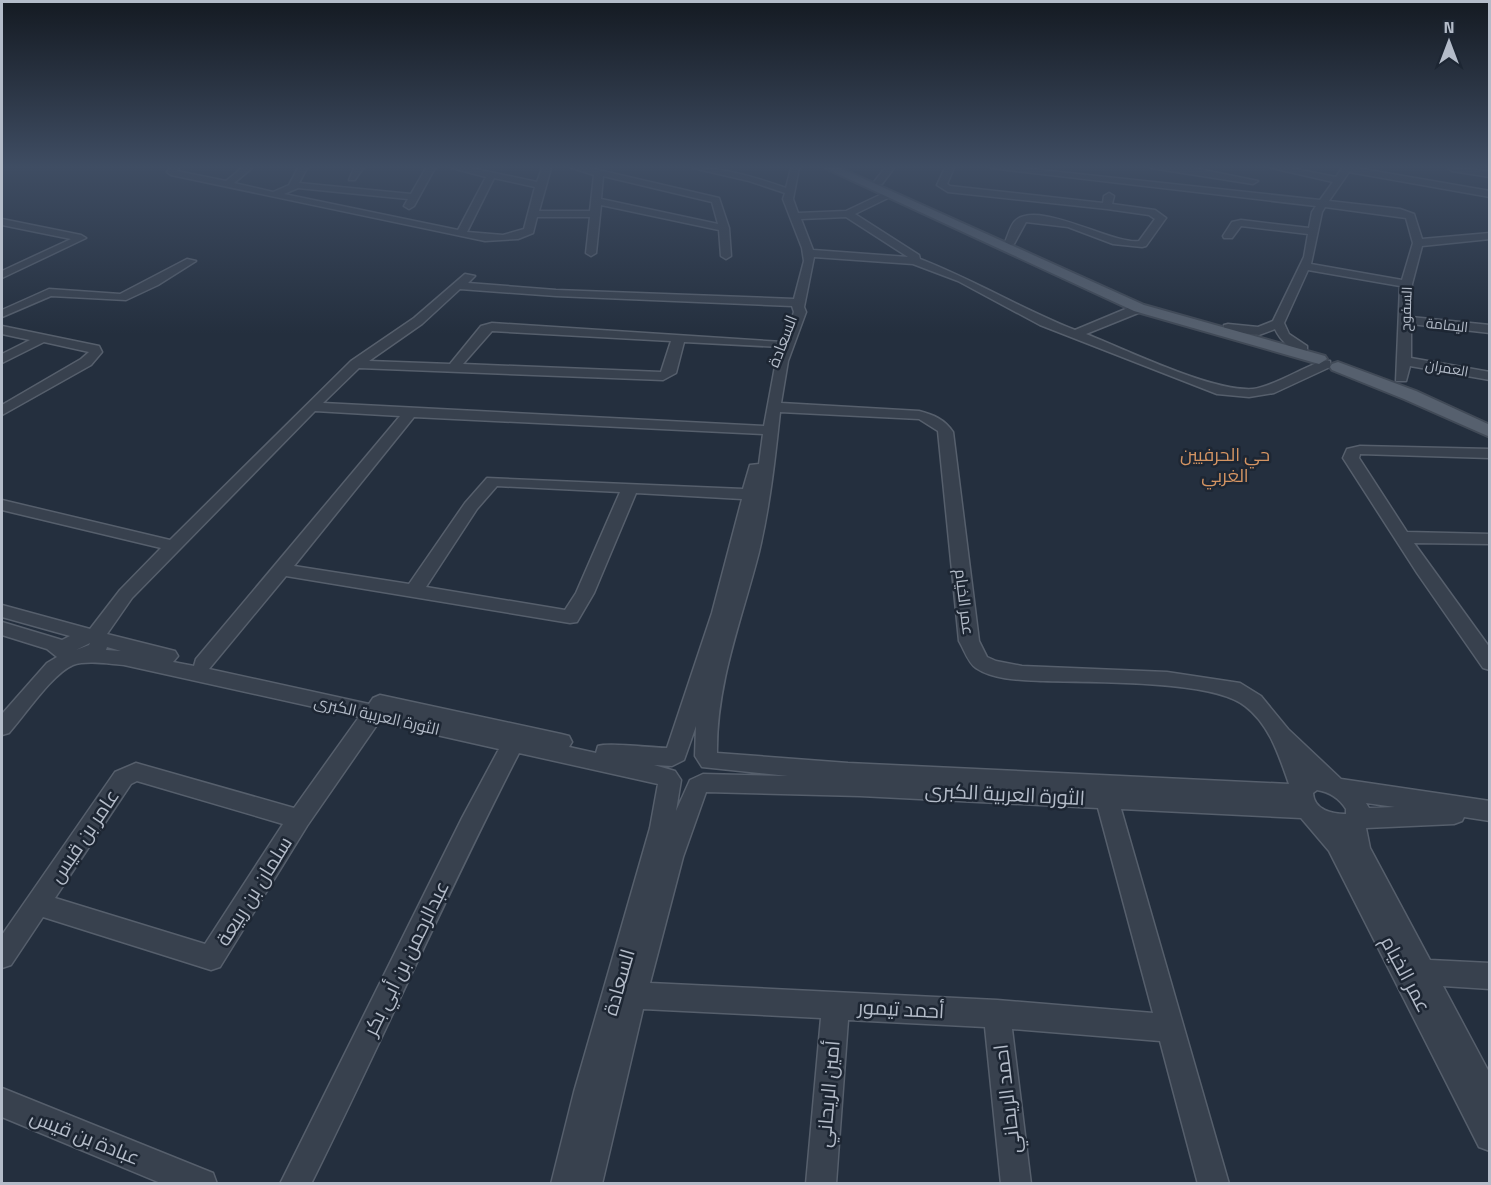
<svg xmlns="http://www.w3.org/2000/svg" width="1491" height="1185" font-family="'Titillium Web',Cairo,sans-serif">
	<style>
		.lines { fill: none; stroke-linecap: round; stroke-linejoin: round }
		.minor-casing { stroke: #565f6c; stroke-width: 3 }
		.major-casing { stroke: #414a57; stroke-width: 4 }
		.minor { fill: #38414e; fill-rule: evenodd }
		.major { fill: #56606e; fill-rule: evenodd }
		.labels { text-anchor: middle; stroke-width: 5; stroke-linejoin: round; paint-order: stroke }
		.far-street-label { font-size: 14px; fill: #b4bcc9; stroke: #1d2633 }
		.street-label { font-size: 16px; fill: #b4bcc9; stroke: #1d2633 }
		.neighbourhood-label { font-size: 18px; fill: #d59563; stroke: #1d2633 }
		.near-street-label { font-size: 20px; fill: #b4bcc9; stroke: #1d2633 }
	</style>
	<rect width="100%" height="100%" fill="#242f3e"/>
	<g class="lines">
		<g class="minor-casing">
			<g id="minor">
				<path d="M 170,168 L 179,168 L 177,171 L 226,181 L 242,168 L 252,168 L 234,183 L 273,192 L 289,185 L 298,168 L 307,168 L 299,183 L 411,194 L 426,168 L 435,168 L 414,206 L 409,209 L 404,206 L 408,199 L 298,188 L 284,194 L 458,230 L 486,177 L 452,168 L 471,168 L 537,182 L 542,168 L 551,168 L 539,211 L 590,211 L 594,175 L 572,168 L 590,168 L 719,198 L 729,228 L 731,256 L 726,259 L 721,256 L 719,230 L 601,205 L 596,253 L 591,256 L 586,253 L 590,217 L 537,217 L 533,233 L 518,239 L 485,241 L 171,175 L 167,172 ZM 603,176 L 712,202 L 718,224 L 601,199 ZM 494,178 L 535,187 L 524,229 L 503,235 L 467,232 Z"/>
				<path d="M 354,168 L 363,168 L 355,180 L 349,180 Z"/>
				<path d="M 693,168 C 725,168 755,177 786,188 L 791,168 L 799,168 L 793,199 L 798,213 L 846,211 L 884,193 L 890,193 L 890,197 L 855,214 L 919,255 L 920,259 C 974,280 1022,309 1075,330 L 1135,305 L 1143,305 L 1143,311 L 1086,334 C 1127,350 1212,392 1253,389 C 1275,387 1317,358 1330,361 L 1330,367 L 1274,393 L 1249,397 L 1217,394 L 1040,325 L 958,281 L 913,264 L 814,257 L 804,307 L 806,312 L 788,361 L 781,403 L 919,411 C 934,415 944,419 953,432 L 979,641 L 987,657 L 996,661 L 1022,666 L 1167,672 L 1240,683 L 1261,696 L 1288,729 L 1341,779 L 1490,801 L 1490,821 L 1464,817 L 1462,821 L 1454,824 L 1366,828 L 1370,848 L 1430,960 L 1490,963 L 1490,989 L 1443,986 L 1490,1074 L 1490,1151 L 1479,1147 L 1329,851 L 1301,818 L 1121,809 L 1229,1184 L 1198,1184 L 1160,1041 L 1012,1029 L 1031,1184 L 1001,1184 L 985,1027 L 848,1020 L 836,1184 L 806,1184 L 821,1018 L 643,1009 L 602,1184 L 551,1184 L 574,1092 L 650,828 L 658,784 L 519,753 C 446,895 382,1041 311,1184 L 280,1184 L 462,818 L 499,749 L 379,722 L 307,826 L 220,967 L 211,970 L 43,917 L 11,965 L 2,968 L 2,935 L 115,772 L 136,763 L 294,808 L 359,717 L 124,665 C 109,664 87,660 73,665 C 53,673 25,715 9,733 L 2,735 L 2,714 L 47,663 L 57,657 L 47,649 L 2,635 L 2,622 L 62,640 L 70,636 L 2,617 L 2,605 L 90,629 L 120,590 L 161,548 L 2,510 L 2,500 L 170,540 L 351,361 L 414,318 L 465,274 L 475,276 L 468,283 L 556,290 L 794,299 L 804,261 L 802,248 L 783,199 L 785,193 L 749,181 ZM 846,217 L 908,257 L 813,250 L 801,219 ZM 460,289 L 556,296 L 792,306 L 794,312 L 783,342 L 492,323 L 481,326 L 450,364 L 369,361 L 422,324 ZM 492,331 L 671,341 L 661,372 L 463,364 ZM 684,342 L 781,347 L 776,361 L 764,426 L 323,403 L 359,368 L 663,380 L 676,373 ZM 315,411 L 400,416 L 196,659 L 194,666 L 173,662 L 178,656 L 175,651 L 107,634 L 132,598 ZM 780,412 L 919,419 L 938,431 L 959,641 C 964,649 968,663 976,668 C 994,680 1021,680 1043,681 C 1089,683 1212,679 1245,706 C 1270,725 1279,756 1289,784 L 848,763 L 717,753 C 716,683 742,619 759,552 C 770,505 775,459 780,412 ZM 414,417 L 763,434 L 759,464 L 750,465 L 743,489 L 487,478 L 465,503 L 409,584 L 294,566 ZM 497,486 L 620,492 L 576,593 L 565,610 L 426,587 L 477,509 ZM 636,493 L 742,499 L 712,613 L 667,748 C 652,748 609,742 598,746 L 596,753 L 569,747 L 572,742 L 569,736 L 561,734 L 380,695 L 373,698 L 369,704 L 209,669 L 286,576 L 570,623 L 577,622 L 594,593 ZM 90,643 L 89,645 L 76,650 ZM 107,647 L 121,651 L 106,650 ZM 696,726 L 695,756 L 702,767 L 788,776 L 703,774 L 690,780 L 676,811 L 681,780 L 675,771 L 654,765 L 672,766 L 684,760 ZM 137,781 L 283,824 L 205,944 L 55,898 L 131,784 ZM 1317,790 C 1330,792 1339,798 1346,809 L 1346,814 C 1332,814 1314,810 1313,793 ZM 706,792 L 860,796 L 1098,808 L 1153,1013 L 997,1000 L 650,983 L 683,857 ZM 1366,803 L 1395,807 L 1369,808 Z"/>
				<path d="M 885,168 L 894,168 L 882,184 L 876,184 L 874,182 Z"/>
				<path d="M 945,168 L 954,168 L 947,184 L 950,186 L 1103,203 L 1104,196 L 1109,193 L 1114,196 L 1112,204 L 1155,210 L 1166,218 L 1146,246 L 1142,247 L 1113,244 L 1068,227 L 1026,222 L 1014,244 L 1010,245 L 1005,242 C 1008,236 1010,226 1015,221 C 1037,199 1113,245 1139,241 L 1155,219 L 1149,215 L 1107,209 L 948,192 L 937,185 Z"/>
				<path d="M 991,168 L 1022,168 L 1320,200 L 1333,182 L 1272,168 L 1291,168 L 1336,177 L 1342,168 L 1357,168 L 1490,191 L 1490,197 L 1349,172 L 1329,201 L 1400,209 L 1414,214 L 1422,239 L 1490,233 L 1490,239 L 1422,246 L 1412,284 L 1411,317 L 1490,325 L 1490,333 L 1411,324 L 1411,358 L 1490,372 L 1490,380 L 1410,366 L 1406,381 L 1396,381 L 1400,286 L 1308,270 L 1284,323 L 1289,334 L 1307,346 L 1307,352 C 1293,354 1280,340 1275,329 L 1259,335 L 1224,331 L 1224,325 L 1228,324 L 1258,327 L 1273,321 L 1304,257 L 1308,234 L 1241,226 L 1232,238 L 1224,238 L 1223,236 L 1232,222 L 1241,220 L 1309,228 L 1312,212 L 1316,206 ZM 1325,207 L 1406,218 L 1413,243 L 1402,280 L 1311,264 L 1322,212 Z"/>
				<path d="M 1151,168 L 1194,168 L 1258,181 L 1253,184 Z"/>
				<path d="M 1448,168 L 1490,171 L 1490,177 L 1452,171 Z"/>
				<path d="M 2,219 L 81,235 L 86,238 L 2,278 L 2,271 L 71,239 L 2,225 Z"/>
				<path d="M 187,259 L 196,261 L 158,285 L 126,300 L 51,296 L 2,317 L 2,310 L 49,289 L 120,294 Z"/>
				<path d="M 2,326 L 99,346 L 102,352 L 91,365 L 2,415 L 2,405 L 81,359 L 89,352 L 44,342 L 2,363 L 2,354 L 30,340 L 2,334 Z"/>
				<path d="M 1360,446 L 1490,449 L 1490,458 L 1360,454 L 1359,458 L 1407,532 L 1490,534 L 1490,544 L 1414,543 L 1490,648 L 1490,670 L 1483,668 L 1417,573 L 1343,458 L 1347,449 Z"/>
				<path d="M 2,1088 L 213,1173 L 217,1184 L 163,1184 L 2,1117 Z"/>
			</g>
		</g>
		<g class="major-casing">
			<g id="major">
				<path d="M 825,168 L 840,168 L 1144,305 L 1325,356 L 1327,359 L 1319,364 L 1134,311 Z"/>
				<path d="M 1338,362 L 1416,391 L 1490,425 L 1490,437 L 1404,399 L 1332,370 L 1330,367 L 1332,364 Z"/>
			</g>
		</g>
		<use href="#minor" class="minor"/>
		<use href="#major" class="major"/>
	</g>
	<linearGradient id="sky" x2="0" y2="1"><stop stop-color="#141a22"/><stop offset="0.5" stop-color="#3f4d63"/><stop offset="1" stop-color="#3f4d63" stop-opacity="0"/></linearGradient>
	<rect width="1491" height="334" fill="url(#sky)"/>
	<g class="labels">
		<g class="far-street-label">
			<text transform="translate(1406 309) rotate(-88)" y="5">السفوح</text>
			<text transform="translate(1447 325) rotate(6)" y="5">اليمامة</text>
			<text transform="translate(1447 368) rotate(10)" y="5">العمران</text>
		</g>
		<g class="street-label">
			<text transform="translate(782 341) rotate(-69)" y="6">السعادة</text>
			<text transform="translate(965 602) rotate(83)" y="6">عمر الخيام</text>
			<text transform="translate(377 715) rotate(13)" y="6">الثورة العربية الكبرى</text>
		</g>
		<g class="neighbourhood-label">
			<text x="1225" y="461">حي الحرفيين<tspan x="1225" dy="21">الغربي</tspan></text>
		</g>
		<g class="near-street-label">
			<text transform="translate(1005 794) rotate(3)" y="7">الثورة العربية الكبرى</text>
			<text transform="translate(84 836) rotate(-56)" y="7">عامر بن قيس</text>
			<text transform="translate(254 891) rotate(-58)" y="7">سلمان بن ربيعة</text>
			<text transform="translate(406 958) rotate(-64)" y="7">عبدالرحمن بن أبي بكر</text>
			<text transform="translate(1406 974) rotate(62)" y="7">عمر الخيام</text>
			<text transform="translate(619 982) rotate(-74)" y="7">السعادة</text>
			<text transform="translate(901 1009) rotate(3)" y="7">أحمد تيمور</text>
			<text transform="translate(828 1094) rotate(-85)" y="7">أمين الريحاني</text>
			<text transform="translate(1007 1099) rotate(-97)" y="7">احمد الريحاني</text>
			<text transform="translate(85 1137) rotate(22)" y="7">عبادة بن قيس</text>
		</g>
	</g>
	<rect width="1491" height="1185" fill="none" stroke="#b4bcc9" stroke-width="6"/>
	<g transform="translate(1449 42)" stroke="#1d2633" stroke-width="4.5" paint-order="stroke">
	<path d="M0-4.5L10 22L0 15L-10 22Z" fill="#b4bcc9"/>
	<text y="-9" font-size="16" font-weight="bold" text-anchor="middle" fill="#b4bcc9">N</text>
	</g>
</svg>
